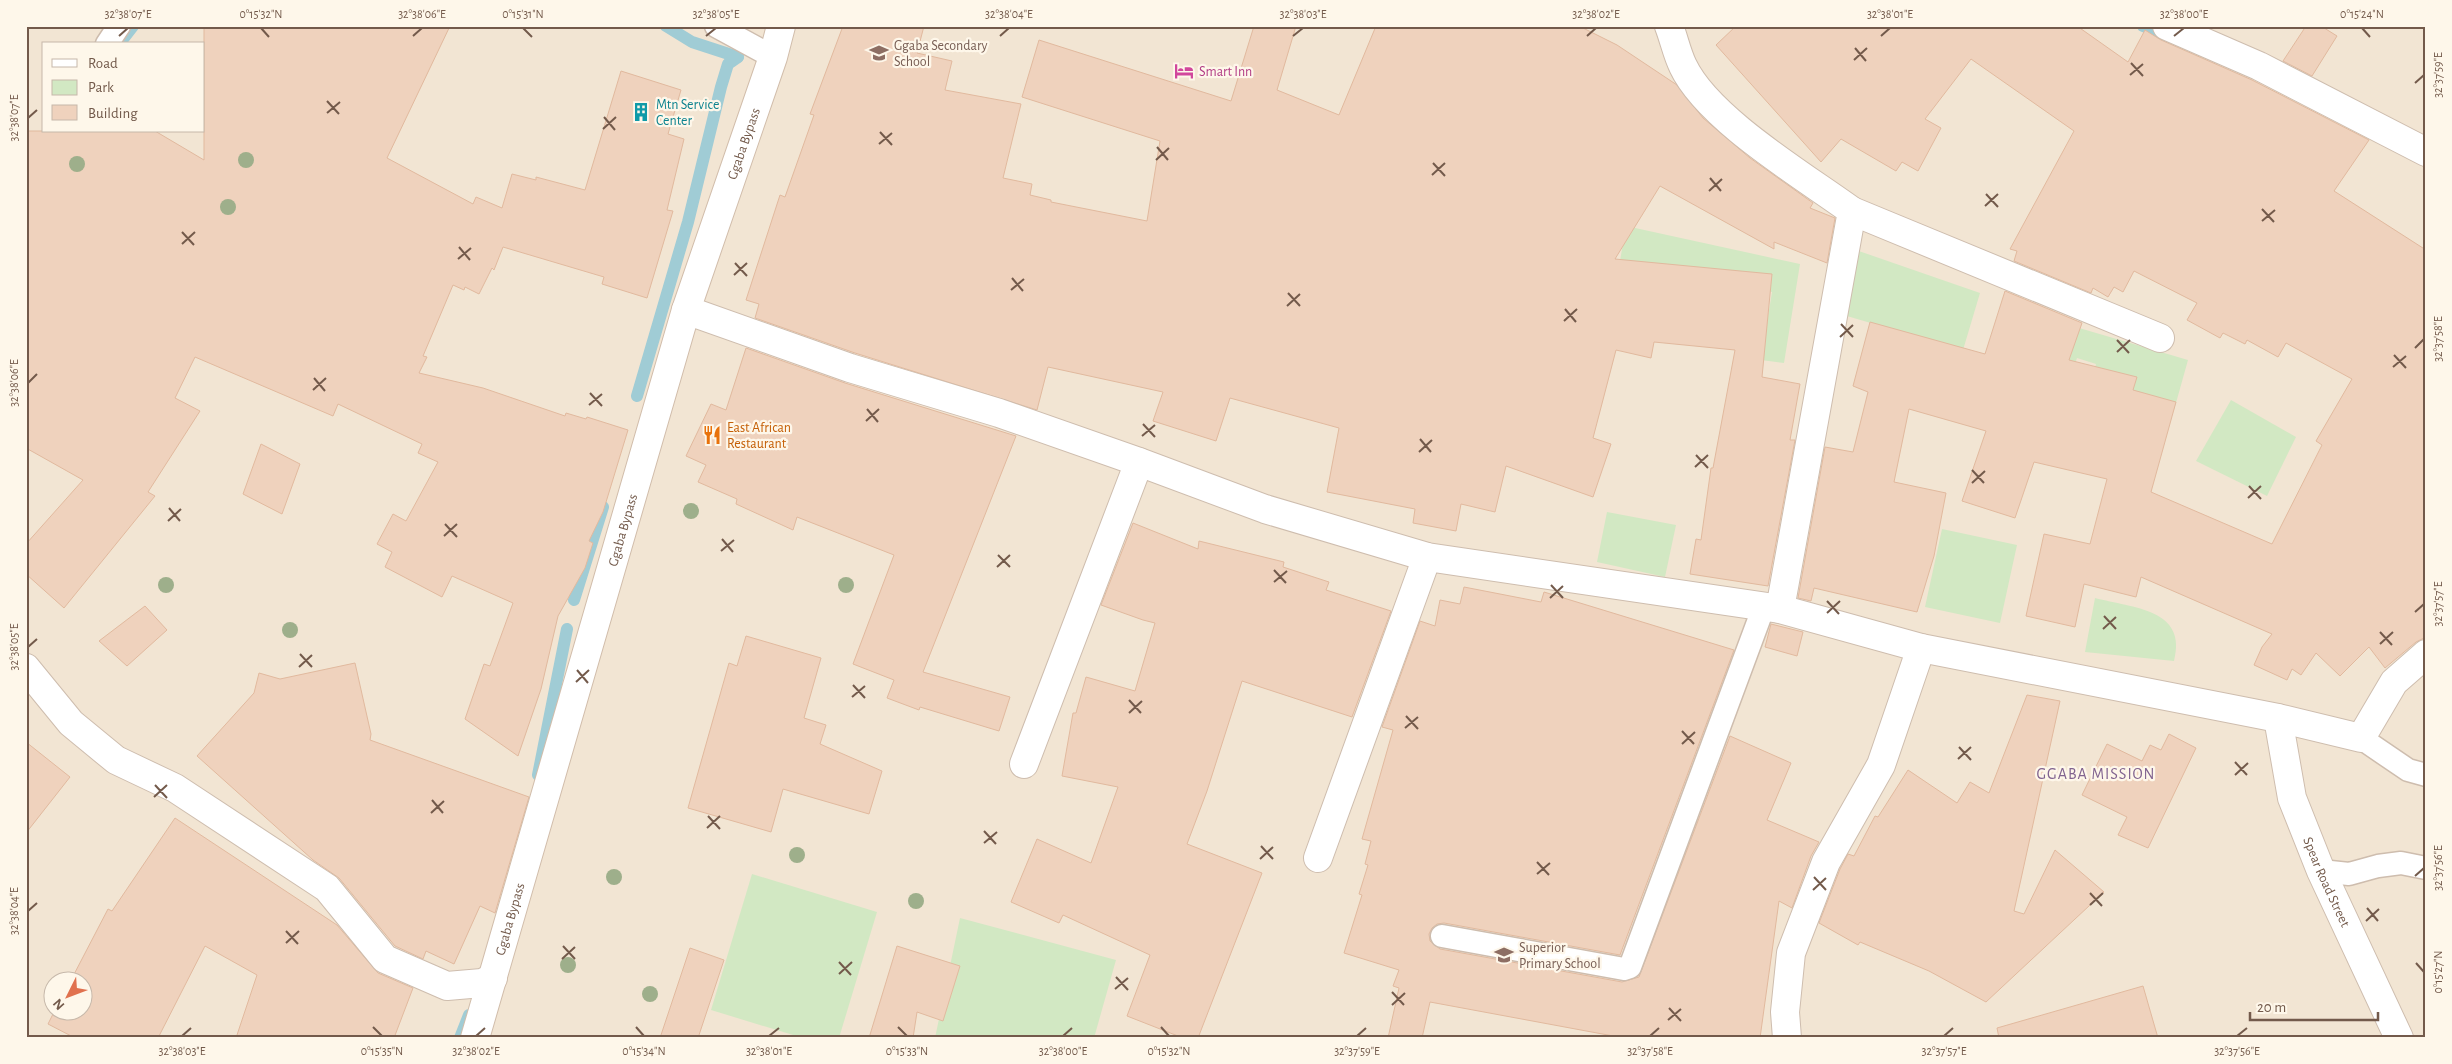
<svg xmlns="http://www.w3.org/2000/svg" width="2452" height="1064" font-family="'Alegreya Sans',sans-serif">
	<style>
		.residential { fill: #f2e5d3; fill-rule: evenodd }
		.green { fill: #d2e8c3 }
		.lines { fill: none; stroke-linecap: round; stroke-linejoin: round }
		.stream { stroke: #a0ccd5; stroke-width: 12 }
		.building { fill: #efd2bd; stroke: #e1b99e }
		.lane-casing { stroke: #cebdae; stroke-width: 25 }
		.street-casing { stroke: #cebdae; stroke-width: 30 }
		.secondary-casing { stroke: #d1bdab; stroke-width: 30 }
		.lane { stroke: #fff; stroke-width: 22 }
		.street { stroke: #fff; stroke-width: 28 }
		.secondary { stroke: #fff; stroke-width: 28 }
		.tree { fill: #9eaf8b }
		.ticks { fill: none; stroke: #735a4b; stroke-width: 2 }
		.labels { text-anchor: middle; stroke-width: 4.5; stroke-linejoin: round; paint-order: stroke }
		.education-label { font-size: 14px; fill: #785e54; stroke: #fef7ea; text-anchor: start }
		.hotel-label { font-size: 14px; fill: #b23c85; stroke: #fef7ea; text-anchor: start }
		.culture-label { font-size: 14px; fill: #0d838f; stroke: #fef7ea; text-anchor: start }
		.street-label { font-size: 14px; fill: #735a4b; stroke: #fef7ea }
		.food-label { font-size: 14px; fill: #c56008; stroke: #fef7ea; text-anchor: start }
		.quarter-label { font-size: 16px; letter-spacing: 1px; fill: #81638f; stroke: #fef7ea }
		.neatline { fill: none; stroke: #735a4b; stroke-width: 2 }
		.ticks-label { font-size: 12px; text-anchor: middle; fill: #735a4b }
	</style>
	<rect width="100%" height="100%" fill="#fbf3e4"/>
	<path class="residential" d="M 26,26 L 2426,26 L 2426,1038 L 26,1038 ZM 44,44 L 204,44 L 204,131 L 44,131 ZM 52,982 L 82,982 L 82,1012 L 52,1012 Z"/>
	<g class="green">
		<path d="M 1626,226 L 1800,264 L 1784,363 L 1761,360 L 1772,292 L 1731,284 L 1610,319 Z"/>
		<path d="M 1853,249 L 1980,293 L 1963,350 L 1840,314 Z"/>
		<path d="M 2069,325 L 2188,360 L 2174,410 L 2120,393 L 2094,372 L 2096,364 L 2077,358 L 2070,379 L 2054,374 Z"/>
		<path d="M 2231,400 L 2296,437 L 2267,496 L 2196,461 Z"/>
		<path d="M 1607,512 L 1676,525 L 1665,577 L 1597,562 Z"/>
		<path d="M 1942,529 L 2017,545 L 2000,623 L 1925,607 Z"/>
		<path d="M 2095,598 C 2133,608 2188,609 2174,661 L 2085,652 Z"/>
		<path d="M 752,874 L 877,912 L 839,1038 L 803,1038 L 711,1010 Z"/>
		<path d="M 960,918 L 1116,960 L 1094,1038 L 935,1038 Z"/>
	</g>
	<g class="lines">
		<g class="stream">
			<path d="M 666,26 L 692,42 L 738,57"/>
			<path d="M 2143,26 L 2171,37"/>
			<path d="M 119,44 L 133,26"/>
			<path d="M 637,396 L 688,222 L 721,87 L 728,64 L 738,57"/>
			<path d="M 574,600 L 603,507"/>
			<path d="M 538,775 L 567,629"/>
			<path d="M 460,1038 L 469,1015"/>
		</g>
	</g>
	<g class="building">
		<path d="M 204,26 L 450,26 L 387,158 L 473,204 L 476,197 L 502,208 L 512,174 L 536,180 L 536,177 L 585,190 L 621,71 L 681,90 L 668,134 L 684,139 L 667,210 L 673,211 L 647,298 L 602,284 L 604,277 L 503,247 L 494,270 L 492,268 L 479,294 L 465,287 L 464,290 L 453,285 L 423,356 L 427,357 L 419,373 L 483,388 L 565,416 L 566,413 L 586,419 L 587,417 L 628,430 L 603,512 L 589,541 L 593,543 L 585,568 L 558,616 L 541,689 L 518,756 L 465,719 L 484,664 L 490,666 L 513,603 L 452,576 L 442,597 L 385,567 L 392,552 L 377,544 L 393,514 L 406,521 L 438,462 L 418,453 L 422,444 L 338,404 L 333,416 L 195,357 L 175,398 L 200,411 L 148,492 L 155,496 L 64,608 L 26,574 L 26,544 L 83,480 L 26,448 L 26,131 L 155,131 L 204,160 Z"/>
		<path d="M 843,26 L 924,26 L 917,53 L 952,61 L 945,90 L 1021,104 L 1003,178 L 1032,184 L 1030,195 L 1051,200 L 1051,202 L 1147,221 L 1160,141 L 1022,97 L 1039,40 L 1231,101 L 1254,26 L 1296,26 L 1277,90 L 1339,115 L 1376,26 L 1579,26 L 1617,45 L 1677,85 L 1703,118 L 1750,158 L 1813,203 L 1810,208 L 1835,218 L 1827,263 L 1774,242 L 1774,249 L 1660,186 L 1615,259 L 1772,274 L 1762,377 L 1800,384 L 1790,440 L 1795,440 L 1768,586 L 1690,574 L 1696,539 L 1701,540 L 1711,468 L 1713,468 L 1735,350 L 1654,342 L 1651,358 L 1616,350 L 1593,438 L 1611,444 L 1593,497 L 1506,466 L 1495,512 L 1461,504 L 1456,531 L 1413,523 L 1415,509 L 1327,492 L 1339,428 L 1230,398 L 1216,441 L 1153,421 L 1163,392 L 1048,367 L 1037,410 L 855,353 L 755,318 L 759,304 L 746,300 L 780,195 L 785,197 L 814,115 L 810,114 Z"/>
		<path d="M 1736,26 L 2077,26 L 2128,62 L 2145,30 L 2161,40 L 2252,80 L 2369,140 L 2334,191 L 2426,250 L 2426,637 L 2416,642 L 2385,668 L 2369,647 L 2340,676 L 2316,653 L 2301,675 L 2292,669 L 2287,680 L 2254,665 L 2262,647 L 2272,634 L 2141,577 L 2136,597 L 2084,584 L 2075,627 L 2026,616 L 2044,534 L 2090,544 L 2107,479 L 2034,462 L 2015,518 L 1962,501 L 1986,431 L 1909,409 L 1894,482 L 1946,493 L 1934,556 L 1917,612 L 1814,588 L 1811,601 L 1798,598 L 1825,447 L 1853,452 L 1868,392 L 1853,386 L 1870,322 L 1985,354 L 2005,291 L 2082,323 L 2069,360 L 2137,377 L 2133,390 L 2176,402 L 2151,492 L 2272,544 L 2322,445 L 2316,441 L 2352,379 L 2286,343 L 2278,357 L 2247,340 L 2245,344 L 2223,333 L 2220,338 L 2187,320 L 2197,303 L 2134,271 L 2123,292 L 2114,287 L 2108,297 L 2093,288 L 2091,293 L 2014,261 L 2017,251 L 2010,249 L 2074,131 L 1971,59 L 1925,119 L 1941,128 L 1918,171 L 1902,162 L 1896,171 L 1841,139 L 1821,162 L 1716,45 Z"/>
		<path d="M 2306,26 L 2321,26 L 2337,36 L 2312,76 L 2283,61 Z"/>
		<path d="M 746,348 L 845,383 L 1016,436 L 923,672 L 1010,697 L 999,731 L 920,707 L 919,710 L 887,698 L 894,680 L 853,664 L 894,555 L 797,517 L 793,530 L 736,504 L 737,499 L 698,482 L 706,465 L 686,456 L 711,404 L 726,410 Z"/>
		<path d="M 261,444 L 300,464 L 282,514 L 243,494 Z"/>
		<path d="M 1133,523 L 1198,549 L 1199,541 L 1284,562 L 1283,567 L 1329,582 L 1326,590 L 1391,611 L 1352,717 L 1242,681 L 1207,791 L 1187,844 L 1262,873 L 1198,1038 L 1183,1038 L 1127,1016 L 1150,955 L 1063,915 L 1059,923 L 1011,902 L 1037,839 L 1091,863 L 1118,787 L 1062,776 L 1073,713 L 1076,713 L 1086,677 L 1135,691 L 1155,623 L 1143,620 L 1101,605 Z"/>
		<path d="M 1464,587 L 1541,602 L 1544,592 L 1734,650 L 1620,955 L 1444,923 L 1437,924 L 1432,928 L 1429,934 L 1430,941 L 1440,949 L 1622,982 L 1639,977 L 1730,736 L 1791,763 L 1767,820 L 1819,842 L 1811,856 L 1792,908 L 1779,901 L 1760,1038 L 1624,1038 L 1430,1002 L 1422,1038 L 1388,1038 L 1399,988 L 1393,986 L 1399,970 L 1344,953 L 1362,895 L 1359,894 L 1368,865 L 1365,864 L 1371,841 L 1362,839 L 1393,730 L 1382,727 L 1420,621 L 1435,626 L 1440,600 L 1460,604 Z"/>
		<path d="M 145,606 L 167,630 L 127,666 L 99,641 Z"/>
		<path d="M 1771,624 L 1803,632 L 1797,656 L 1765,647 Z"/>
		<path d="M 746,636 L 821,658 L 804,718 L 826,725 L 820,744 L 882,771 L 869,814 L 783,789 L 771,832 L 688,808 L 729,663 L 737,666 Z"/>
		<path d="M 355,663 L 371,734 L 370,740 L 529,797 L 495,913 L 480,906 L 454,964 L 426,951 L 423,959 L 395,946 L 339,878 L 313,860 L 197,756 L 254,693 L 259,673 L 280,679 Z"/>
		<path d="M 2027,695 L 2060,701 L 2014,911 L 2024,914 L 2055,850 L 2104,892 L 1986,1002 L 1929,971 L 1860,942 L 1858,945 L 1819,923 L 1840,869 L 1848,854 L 1854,856 L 1875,816 L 1878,817 L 1908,770 L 1957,803 L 1970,782 L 1989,793 Z"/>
		<path d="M 2169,734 L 2196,748 L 2148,848 L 2118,835 L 2127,817 L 2082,795 L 2107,744 L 2142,761 L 2150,745 L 2161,750 Z"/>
		<path d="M 26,742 L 70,777 L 26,833 Z"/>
		<path d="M 175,818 L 337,925 L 378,973 L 413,988 L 394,1038 L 236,1038 L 257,975 L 205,946 L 158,1038 L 75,1038 L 48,1024 L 54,1012 L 82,1012 L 82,982 L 70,982 L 108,909 L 112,911 Z"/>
		<path d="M 897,946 L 960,966 L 943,1021 L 917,1012 L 913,1038 L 869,1038 Z"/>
		<path d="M 690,948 L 724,960 L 698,1038 L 660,1038 Z"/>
		<path d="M 2143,986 L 2158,1038 L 1999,1038 L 1997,1028 Z"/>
	</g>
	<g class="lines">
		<g class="lane-casing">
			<g id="lane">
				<path d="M 716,26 L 773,57"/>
				<path d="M 107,44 L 119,26"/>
				<path d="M 2361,738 L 2408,770 L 2426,775"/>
				<path d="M 2321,871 L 2349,874 L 2378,866 L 2401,863 L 2426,868"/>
				<path d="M 1442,936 L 1624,969 L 1630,967 L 1764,606"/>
			</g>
		</g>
		<g class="street-casing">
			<g id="street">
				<path d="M 1669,26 C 1674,39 1677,54 1683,66 C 1708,119 1804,176 1852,211 L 1780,609"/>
				<path d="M 2167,26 L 2259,66 L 2426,152"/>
				<path d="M 1852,211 L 2160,338"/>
				<path d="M 686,310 L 850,368 L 999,413 L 1139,462 L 1265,509 L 1427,557 L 1780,609 L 1921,648 L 2278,718 L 2361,738 L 2394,682 L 2426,654"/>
				<path d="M 26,668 L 71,723 L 116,760 L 175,788 L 327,888 L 385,959 L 447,986 L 482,983 L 493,978"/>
				<path id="s1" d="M 2278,718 L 2292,798 L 2321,871 L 2399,1038"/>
				<path d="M 1024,764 L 1139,462"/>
				<path d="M 1318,858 L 1427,557"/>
				<path d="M 1787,1038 L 1785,1012 L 1791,953 L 1826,862 L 1881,765 L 1921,648"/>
			</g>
		</g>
		<g class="secondary-casing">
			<g id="secondary">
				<path id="s2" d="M 475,1038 L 686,310 L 773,57 L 781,26"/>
			</g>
		</g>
		<use href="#lane" class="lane"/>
		<use href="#street" class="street"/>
		<use href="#secondary" class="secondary"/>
	</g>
	<g class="tree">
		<circle cx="246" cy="160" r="8"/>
		<circle cx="77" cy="164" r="8"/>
		<circle cx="228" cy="207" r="8"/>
		<circle cx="691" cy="511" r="8"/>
		<circle cx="166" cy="585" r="8"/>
		<circle cx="846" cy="585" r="8"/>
		<circle cx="290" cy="630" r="8"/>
		<circle cx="797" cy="855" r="8"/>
		<circle cx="614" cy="877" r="8"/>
		<circle cx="916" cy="901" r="8"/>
		<circle cx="568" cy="965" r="8"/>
		<circle cx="650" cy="994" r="8"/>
	</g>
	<path class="ticks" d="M 261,28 L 269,37M 523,28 L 532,37M 2362,28 L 2370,37M 119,36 L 128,28M 413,36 L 422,28M 706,36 L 716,28M 1000,36 L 1009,28M 1293,36 L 1303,28M 1587,36 L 1596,28M 1881,36 L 1890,28M 2174,36 L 2184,28M 1855,48 L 1866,61M 1854,60 L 1867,48M 2131,63 L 2143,76M 2130,75 L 2143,64M 2415,83 L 2424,75M 327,101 L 339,114M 327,113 L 340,102M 604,117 L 615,130M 28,118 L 37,110M 603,129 L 616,117M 880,132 L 892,145M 879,144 L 892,133M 1157,147 L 1168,160M 1156,160 L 1169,148M 1433,163 L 1445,176M 1432,175 L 1445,163M 1710,178 L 1721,191M 1709,191 L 1722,179M 1986,194 L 1998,207M 1985,206 L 1998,194M 2262,209 L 2274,222M 2262,221 L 2275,210M 182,232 L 194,245M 182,244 L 195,232M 459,247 L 470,260M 458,259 L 471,248M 735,263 L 747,276M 734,275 L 747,263M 1012,278 L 1023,291M 1011,290 L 1024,279M 1288,293 L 1300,306M 1287,306 L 1300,294M 1565,309 L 1576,322M 1564,321 L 1577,309M 1841,324 L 1853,337M 1840,337 L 1853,325M 2117,340 L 2129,353M 2415,348 L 2424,339M 2117,352 L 2130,340M 2394,355 L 2406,368M 2393,367 L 2406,356M 314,378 L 325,391M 28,383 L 37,374M 313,390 L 326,378M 590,393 L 602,406M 589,405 L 602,394M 867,409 L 878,422M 866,421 L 879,409M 1143,424 L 1155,437M 1142,436 L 1155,425M 1420,439 L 1431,452M 1419,452 L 1432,440M 1696,455 L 1708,468M 1695,467 L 1708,455M 1972,470 L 1984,483M 1972,483 L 1985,471M 2249,486 L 2261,499M 2248,498 L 2261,486M 169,508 L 180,521M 168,521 L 181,509M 445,524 L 457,537M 444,536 L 457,524M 722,539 L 733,552M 721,551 L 734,540M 998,555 L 1010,567M 997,567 L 1010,555M 1274,570 L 1286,583M 1274,582 L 1287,571M 1551,585 L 1563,598M 1550,598 L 1563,586M 1827,601 L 1839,614M 2415,612 L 2424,604M 1827,613 L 1840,601M 2104,616 L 2116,629M 2103,629 L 2116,617M 2380,632 L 2392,645M 2380,644 L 2393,632M 28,647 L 37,639M 300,654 L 312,667M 299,667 L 312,655M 577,670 L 588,683M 576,682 L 589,670M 853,685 L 865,698M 852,697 L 865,686M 1129,700 L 1141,713M 1129,713 L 1142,701M 1406,716 L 1418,729M 1405,728 L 1418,717M 1682,731 L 1694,744M 1682,744 L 1695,732M 1959,747 L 1971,760M 1958,759 L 1971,747M 2235,762 L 2247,775M 2235,775 L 2248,763M 155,785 L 167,798M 154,797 L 167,785M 432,800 L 443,813M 431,813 L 444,801M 708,816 L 720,829M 707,828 L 720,816M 984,831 L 996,844M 984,843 L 997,832M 1261,846 L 1273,859M 1260,859 L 1273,847M 1537,862 L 1549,875M 1537,874 L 1550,863M 2415,876 L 2424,868M 1814,877 L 1826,890M 1813,890 L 1826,878M 2090,893 L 2102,906M 2090,905 L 2103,893M 2367,908 L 2378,921M 28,911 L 37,903M 2366,921 L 2379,909M 286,931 L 298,944M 286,943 L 299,931M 563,946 L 575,959M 562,959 L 575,947M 839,962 L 851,975M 2416,963 L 2424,972M 839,974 L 852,962M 1116,977 L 1128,990M 1115,989 L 1128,978M 1392,992 L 1404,1005M 1392,1005 L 1405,993M 1669,1008 L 1681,1021M 1668,1020 L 1681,1009M 373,1027 L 382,1036M 636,1027 L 644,1036M 898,1027 L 907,1036M 1161,1027 L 1169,1036M 182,1036 L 191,1028M 476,1036 L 485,1028M 769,1036 L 779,1028M 1063,1036 L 1072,1028M 1357,1036 L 1366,1028M 1650,1036 L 1659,1028M 1944,1036 L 1953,1028M 2237,1036 L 2247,1028"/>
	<defs>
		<g id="school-bare" transform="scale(1.5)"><path d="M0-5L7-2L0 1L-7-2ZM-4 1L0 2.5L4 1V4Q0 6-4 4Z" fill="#8d6e63" stroke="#fef7ea" stroke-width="2.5" paint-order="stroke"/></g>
		<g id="hotel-bare" transform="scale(1.5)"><path d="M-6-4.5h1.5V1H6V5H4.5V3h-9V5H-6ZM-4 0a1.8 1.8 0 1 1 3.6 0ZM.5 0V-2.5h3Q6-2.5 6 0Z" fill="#d1479c" stroke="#fef7ea" stroke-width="2.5" paint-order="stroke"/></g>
		<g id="building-bare" transform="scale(1.5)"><path d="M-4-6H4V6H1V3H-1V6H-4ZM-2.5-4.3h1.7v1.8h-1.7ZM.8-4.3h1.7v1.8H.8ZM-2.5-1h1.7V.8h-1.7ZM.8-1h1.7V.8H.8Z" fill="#0f9aa8" stroke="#fef7ea" stroke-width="2.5" paint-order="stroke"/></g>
		<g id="restaurant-bare" transform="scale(1.5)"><path d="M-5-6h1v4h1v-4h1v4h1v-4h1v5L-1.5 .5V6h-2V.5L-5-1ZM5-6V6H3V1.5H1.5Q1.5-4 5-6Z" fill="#e8710a" stroke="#fef7ea" stroke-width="2.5" paint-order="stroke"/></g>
	</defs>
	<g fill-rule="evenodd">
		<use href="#school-bare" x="879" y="53"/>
		<use href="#hotel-bare" x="1184" y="71"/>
		<use href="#building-bare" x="641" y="112"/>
		<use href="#restaurant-bare" x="712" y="435"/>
		<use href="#school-bare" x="1504" y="955"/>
	</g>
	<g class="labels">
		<g class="education-label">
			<text x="894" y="50">Ggaba Secondary<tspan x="894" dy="16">School</tspan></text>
			<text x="1519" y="952">Superior<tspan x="1519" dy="16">Primary School</tspan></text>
		</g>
		<g class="hotel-label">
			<text x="1199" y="76">Smart Inn</text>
		</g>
		<g class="culture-label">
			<text x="656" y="109">Mtn Service<tspan x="656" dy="16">Center</tspan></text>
		</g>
		<g class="street-label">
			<text dy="5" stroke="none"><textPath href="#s2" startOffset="934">Ggaba Bypass</textPath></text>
			<text dy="5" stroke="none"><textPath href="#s2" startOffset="529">Ggaba Bypass</textPath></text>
			<text dy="5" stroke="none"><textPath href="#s1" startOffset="172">Spear Road Street</textPath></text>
			<text dy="5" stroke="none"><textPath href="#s2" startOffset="124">Ggaba Bypass</textPath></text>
		</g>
		<g class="food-label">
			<text x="727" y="432">East African<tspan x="727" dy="16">Restaurant</tspan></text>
		</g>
		<g class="quarter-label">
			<text x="2096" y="779">GGABA MISSION</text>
		</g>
	</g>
	<rect width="2452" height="1064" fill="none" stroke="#fef7ea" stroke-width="55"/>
	<rect x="42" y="42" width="162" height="90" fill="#fef7ea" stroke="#c6b8aa"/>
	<rect x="52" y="59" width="25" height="8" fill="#ffffff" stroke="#c6b8aa"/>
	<text x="88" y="68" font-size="15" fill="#735a4b">Road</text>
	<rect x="52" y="80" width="25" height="15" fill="#d2e8c3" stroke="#c6b8aa"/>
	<text x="88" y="92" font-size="15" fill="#735a4b">Park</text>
	<rect x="52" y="105" width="25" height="15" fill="#efd2bd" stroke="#c6b8aa"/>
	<text x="88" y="118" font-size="15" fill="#735a4b">Building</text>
	<g transform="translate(68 996) rotate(228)"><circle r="24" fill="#fef7ea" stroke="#c6b8aa"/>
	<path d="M0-4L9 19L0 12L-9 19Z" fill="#e0714e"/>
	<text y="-8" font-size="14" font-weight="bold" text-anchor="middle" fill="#735a4b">N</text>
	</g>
	<path d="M2250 1012v8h128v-8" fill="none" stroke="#735a4b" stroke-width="2.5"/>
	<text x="2257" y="1012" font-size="15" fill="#735a4b" stroke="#fef7ea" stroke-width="4" paint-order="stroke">20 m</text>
	<rect x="28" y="28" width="2396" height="1008" class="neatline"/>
	<g class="ticks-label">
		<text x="128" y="18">32°38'07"E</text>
		<text x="261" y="18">0°15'32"N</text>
		<text x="422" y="18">32°38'06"E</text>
		<text x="523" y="18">0°15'31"N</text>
		<text x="716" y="18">32°38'05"E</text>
		<text x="1009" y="18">32°38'04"E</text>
		<text x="1303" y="18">32°38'03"E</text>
		<text x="1596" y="18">32°38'02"E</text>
		<text x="1890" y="18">32°38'01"E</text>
		<text x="2184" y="18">32°38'00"E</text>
		<text x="2362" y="18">0°15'24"N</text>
		<text transform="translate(2438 75) rotate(-90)" y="4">32°37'59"E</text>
		<text transform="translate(14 118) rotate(-90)" y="4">32°38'07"E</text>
		<text transform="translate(2438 339) rotate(-90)" y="4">32°37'58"E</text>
		<text transform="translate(14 383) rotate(-90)" y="4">32°38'06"E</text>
		<text transform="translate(2438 604) rotate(-90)" y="4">32°37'57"E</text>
		<text transform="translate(14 647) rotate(-90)" y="4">32°38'05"E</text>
		<text transform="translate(2438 868) rotate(-90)" y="4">32°37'56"E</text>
		<text transform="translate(14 911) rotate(-90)" y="4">32°38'04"E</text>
		<text transform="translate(2438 972) rotate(-90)" y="4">0°15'27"N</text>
		<text x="182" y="1055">32°38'03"E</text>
		<text x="382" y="1055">0°15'35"N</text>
		<text x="476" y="1055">32°38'02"E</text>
		<text x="644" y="1055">0°15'34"N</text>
		<text x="769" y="1055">32°38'01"E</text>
		<text x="907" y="1055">0°15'33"N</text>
		<text x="1063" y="1055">32°38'00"E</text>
		<text x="1169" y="1055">0°15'32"N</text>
		<text x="1357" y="1055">32°37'59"E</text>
		<text x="1650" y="1055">32°37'58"E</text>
		<text x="1944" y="1055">32°37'57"E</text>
		<text x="2237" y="1055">32°37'56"E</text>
	</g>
</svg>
